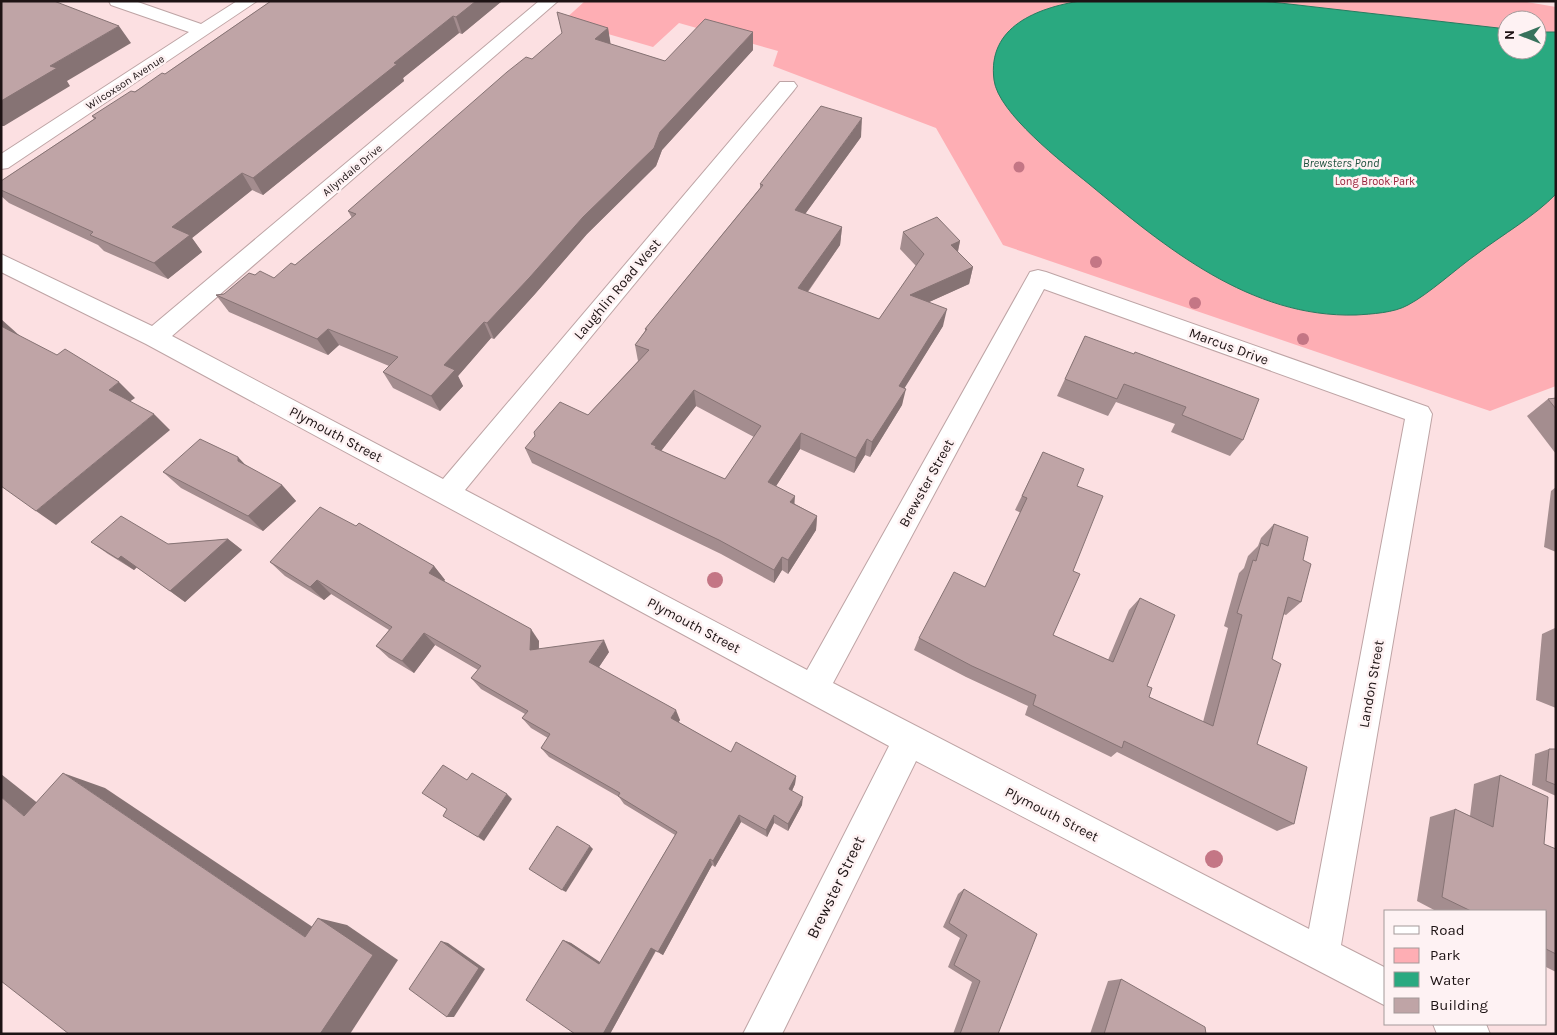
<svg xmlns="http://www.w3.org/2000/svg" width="1557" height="1035" font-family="Karla,sans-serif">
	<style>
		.green { fill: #feaeb4; fill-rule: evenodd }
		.water { fill: #2aa980; stroke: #267c60 }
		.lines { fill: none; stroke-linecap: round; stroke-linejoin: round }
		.minor-casing { stroke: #bea4a5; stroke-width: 2 }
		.minor { fill: #fff; fill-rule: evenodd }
		.tree { fill: #c47685 }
		.wall { fill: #a48d8f; fill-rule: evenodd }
		.shaded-wall { fill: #867374 }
		.building { fill: #bfa4a6; stroke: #867374; fill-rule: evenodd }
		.labels { text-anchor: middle; stroke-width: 5; stroke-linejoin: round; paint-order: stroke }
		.far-street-label { font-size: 11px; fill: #1d1314; stroke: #fef2f3 }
		.far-park-label { font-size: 11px; fill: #972039; stroke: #fef2f3 }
		.far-water-label { font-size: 12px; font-style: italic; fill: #225341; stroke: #fef2f3 }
		.street-label { font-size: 14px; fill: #1d1314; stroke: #fef2f3 }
		.near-street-label { font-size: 16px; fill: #1d1314; stroke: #fef2f3 }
	</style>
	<rect width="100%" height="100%" fill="#fce0e2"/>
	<path class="green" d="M 585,1 L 1521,1 L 1556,7 L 1556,386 L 1490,411 L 1003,245 L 936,128 L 773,66 L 778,51 L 679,23 L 653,47 L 563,21 ZM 1507,20 L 1537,20 L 1537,50 L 1507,50 Z"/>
	<path class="water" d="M 1080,1 L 1261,1 L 1289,4 L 1507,29 L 1507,50 L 1537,50 L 1537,32 L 1556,32 L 1556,194 C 1535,216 1502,235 1477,254 C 1457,268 1429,294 1408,305 C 1394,313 1371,314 1356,315 C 1250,318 1165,247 1089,184 C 1063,163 998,113 994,80 C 987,26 1038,8 1080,1 Z"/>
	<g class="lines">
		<g class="minor-casing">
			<g id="minor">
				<path d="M 109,1 L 135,1 L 201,24 L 237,1 L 257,1 L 8,168 L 1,169 L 1,154 L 189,32 L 111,5 Z"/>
				<path d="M 539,1 L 558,1 L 172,336 L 443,479 L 780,82 L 794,82 L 797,86 L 794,90 L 465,490 L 807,670 L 1030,272 L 1038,270 L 1046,272 L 1428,407 L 1432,414 L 1341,945 L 1386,968 L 1386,1006 L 916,761 L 782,1034 L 743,1034 L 889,746 L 146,344 L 1,272 L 1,254 L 152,326 ZM 1044,289 L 1405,419 L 1309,929 L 833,683 Z"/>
				<path d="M 1433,1024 L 1486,1024 L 1490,1034 L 1437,1034 Z"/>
			</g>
		</g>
		<use href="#minor" class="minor"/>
	</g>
	<g class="tree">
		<circle cx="1019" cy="167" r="5.5"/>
		<circle cx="1096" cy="262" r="6"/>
		<circle cx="1195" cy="303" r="6"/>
		<circle cx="1303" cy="339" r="6"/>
		<circle cx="715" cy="580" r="8"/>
		<circle cx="1214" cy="859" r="9"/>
	</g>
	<g class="wall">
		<path d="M 271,1 L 502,1 L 462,34 L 459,33 L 403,78 L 404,81 L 263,195 L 252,190 L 192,238 L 202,252 L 168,279 L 104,251 L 98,245 L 9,203 L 1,196 L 1,181 L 94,119 L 92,116 L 165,74 Z"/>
		<path d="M 608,28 L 610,44 L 665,61 L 753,50 L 662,150 L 656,166 L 587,234 L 535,294 L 494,339 L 491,338 L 458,376 L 463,386 L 440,411 L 393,388 L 383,372 L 389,366 L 339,345 L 328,355 L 229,312 L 216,295 L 224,294 L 255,275 L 274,278 L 295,265 L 352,218 L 348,211 L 532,59 Z"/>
		<path d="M 861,137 L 805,214 L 842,227 L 840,245 L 808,292 L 879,319 L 916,266 L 900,249 L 903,232 L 960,241 L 958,252 L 973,267 L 969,284 L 929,302 L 943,326 L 904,388 L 902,405 L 870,457 L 865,455 L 854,473 L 800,449 L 776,486 L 795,504 L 817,516 L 816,530 L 788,574 L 782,570 L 774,583 L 721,554 L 532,463 L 525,448 L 588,415 L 638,361 L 635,345 L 645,331 L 645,329 L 760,188 L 760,184 ZM 696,406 L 754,437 L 725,479 L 661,451 Z"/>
		<path d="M 1085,336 L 1243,440 L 1230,456 L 1171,432 L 1175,424 L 1116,402 L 1108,416 L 1057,396 Z"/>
		<path d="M 1556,398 L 1556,454 L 1527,416 L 1548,399 Z"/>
		<path d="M 1043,452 L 1077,486 L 1073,571 L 1053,635 L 1108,660 L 1129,610 L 1140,598 L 1147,686 L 1149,697 L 1203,722 L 1228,628 L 1224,626 L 1239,573 L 1244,568 L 1248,556 L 1258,546 L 1261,538 L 1274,524 L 1303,560 L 1301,602 L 1286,615 L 1283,614 L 1272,659 L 1257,744 L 1294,824 L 1277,831 L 1117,752 L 1111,757 L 1025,715 L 1028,706 L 966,677 L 914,650 L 919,638 L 985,587 L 1021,513 L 1015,510 Z"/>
		<path d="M 163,472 L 282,485 L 296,501 L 263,531 L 181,488 Z"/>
		<path d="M 1556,487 L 1556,552 L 1544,547 L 1551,491 Z"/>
		<path d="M 356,526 L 434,566 L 445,580 L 443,581 L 539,641 L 539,649 L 609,652 L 599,667 L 680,720 L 678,722 L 731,752 L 796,776 L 795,784 L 792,791 L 802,805 L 788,831 L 774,823 L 767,837 L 741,822 L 715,867 L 712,865 L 663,955 L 656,951 L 610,1034 L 575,1034 L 563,940 L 571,943 L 600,963 L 675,835 L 624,804 L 619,797 L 549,757 L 541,748 L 548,738 L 531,728 L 522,718 L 525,714 L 481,689 L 471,678 L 478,670 L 435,645 L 414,673 L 389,658 L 376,646 L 389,630 L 331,594 L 324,600 L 285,576 L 270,562 Z"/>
		<path d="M 228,539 L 242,550 L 185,602 L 137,567 L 134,570 L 108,554 L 91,542 L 168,544 Z"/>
		<path d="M 1556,616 L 1556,708 L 1536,700 L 1542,634 L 1555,628 Z"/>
		<path d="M 1549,749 L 1556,749 L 1556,796 L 1532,785 L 1535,754 Z"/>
		<path d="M 1500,775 L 1544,844 L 1556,849 L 1556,972 L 1546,967 L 1546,911 L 1436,911 L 1417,901 L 1430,817 L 1455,809 L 1470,816 L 1474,784 Z"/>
		<path d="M 964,889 L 998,1034 L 953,1034 L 972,982 L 948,967 L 960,938 L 943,927 L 958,894 Z"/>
		<path d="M 1121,979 L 1206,1034 L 1090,1034 L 1108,981 Z"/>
	</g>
	<g class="shaded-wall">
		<path d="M 476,1 L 502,1 L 462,34 L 456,17 Z"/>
		<path d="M 453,16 L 459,33 L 403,78 L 404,81 L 263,195 L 253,178 L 394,63 Z"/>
		<path d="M 119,26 L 131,43 L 67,81 L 70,86 L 4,126 L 1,126 L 1,101 L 50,66 Z"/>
		<path d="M 608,28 L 611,46 L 595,39 Z"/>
		<path d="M 753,32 L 753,50 L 662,150 L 656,166 L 587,234 L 535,294 L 494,339 L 487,323 L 660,132 Z"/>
		<path d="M 862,118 L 861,137 L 795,228 L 795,210 Z"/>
		<path d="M 242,173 L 252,190 L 192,238 L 202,252 L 168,279 L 154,263 L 172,227 Z"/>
		<path d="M 842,227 L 840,245 L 798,305 L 798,288 Z"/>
		<path d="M 960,241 L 956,258 L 951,245 Z"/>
		<path d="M 973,267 L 969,284 L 907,312 L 910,295 Z"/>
		<path d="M 947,309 L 943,326 L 896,402 L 899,386 Z"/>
		<path d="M 1,319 L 20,336 L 1,329 Z"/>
		<path d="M 484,322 L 491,338 L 458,376 L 463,386 L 440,411 L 431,396 L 444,365 Z"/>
		<path d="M 328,329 L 339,345 L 328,355 L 317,339 Z"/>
		<path d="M 119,382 L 135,398 L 125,405 L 109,390 Z"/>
		<path d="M 906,389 L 902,405 L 870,457 L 872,442 Z"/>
		<path d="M 694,390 L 696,406 L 658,455 L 651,444 Z"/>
		<path d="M 154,414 L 170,430 L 56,525 L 36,511 Z"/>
		<path d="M 801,433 L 800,449 L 769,497 L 768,482 Z"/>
		<path d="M 867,439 L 865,455 L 854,473 L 856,458 Z"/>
		<path d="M 238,457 L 254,474 L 238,461 Z"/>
		<path d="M 282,485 L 296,501 L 263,531 L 248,516 Z"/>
		<path d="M 795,496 L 794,510 L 790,502 Z"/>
		<path d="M 817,516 L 816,530 L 788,574 L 788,560 Z"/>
		<path d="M 228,539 L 242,550 L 185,602 L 170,591 Z"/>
		<path d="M 121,556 L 137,567 L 134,570 L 118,559 Z"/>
		<path d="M 782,557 L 782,570 L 774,583 L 774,570 Z"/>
		<path d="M 434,566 L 445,580 L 439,587 L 429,573 Z"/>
		<path d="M 317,580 L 331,594 L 324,600 L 310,587 Z"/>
		<path d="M 531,629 L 539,641 L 538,662 L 530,650 Z"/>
		<path d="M 424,633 L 435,645 L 414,673 L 402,661 Z"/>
		<path d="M 604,640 L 609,652 L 595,673 L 589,662 Z"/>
		<path d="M 676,710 L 680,720 L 675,728 L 671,718 Z"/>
		<path d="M 63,773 L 105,788 L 335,942 L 305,937 Z"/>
		<path d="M 1,774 L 69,828 L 24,816 L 1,797 Z"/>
		<path d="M 796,776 L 795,784 L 789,797 L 789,789 Z"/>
		<path d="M 507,794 L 512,799 L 484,841 L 478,837 Z"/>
		<path d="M 803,797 L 802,805 L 788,831 L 788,824 Z"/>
		<path d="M 739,815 L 741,822 L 715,867 L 713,861 Z"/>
		<path d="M 774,815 L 774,823 L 767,837 L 766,830 Z"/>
		<path d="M 590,846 L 593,849 L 566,892 L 562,890 Z"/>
		<path d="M 710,859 L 712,865 L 663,955 L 658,952 Z"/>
		<path d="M 318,918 L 347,925 L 398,960 L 350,1034 L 320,1034 Z"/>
		<path d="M 563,940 L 571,943 L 606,966 L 599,964 Z"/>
		<path d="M 441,941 L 448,943 L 485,969 L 454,1017 L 447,1017 Z"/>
		<path d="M 651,948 L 656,950 L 610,1034 L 603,1034 Z"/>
	</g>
	<g class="building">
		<path d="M 1,1 L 54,1 L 119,26 L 50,66 L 57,68 L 1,101 Z"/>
		<path d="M 271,1 L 476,1 L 456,17 L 453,16 L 394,63 L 397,64 L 253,178 L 242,173 L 172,227 L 190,235 L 154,263 L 90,235 L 93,232 L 1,190 L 1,181 L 96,118 L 92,116 L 131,91 L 135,92 L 162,73 L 165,74 Z"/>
		<path d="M 557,12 L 608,28 L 595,39 L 665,61 L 705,19 L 753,32 L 660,132 L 654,148 L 583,217 L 530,277 L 487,323 L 484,322 L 444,365 L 455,370 L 431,396 L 383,372 L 398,357 L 328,329 L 317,339 L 216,295 L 224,294 L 249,273 L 255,275 L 260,271 L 274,278 L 291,263 L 295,265 L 356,214 L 348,211 L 507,72 L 526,57 L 532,59 L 562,33 Z"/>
		<path d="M 821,106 L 862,118 L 795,210 L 842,227 L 798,288 L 879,319 L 924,254 L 903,232 L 937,217 L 960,241 L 951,245 L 973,267 L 910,295 L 947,309 L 899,386 L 906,389 L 872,442 L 867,439 L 856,458 L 801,433 L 768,482 L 795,496 L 790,502 L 817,516 L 788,560 L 782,557 L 774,570 L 719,540 L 525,448 L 535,436 L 534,432 L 560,402 L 588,415 L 649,350 L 635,345 L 647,329 L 645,329 L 763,185 L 760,184 ZM 694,390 L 761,426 L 725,479 L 655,448 L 656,446 L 651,444 Z"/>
		<path d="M 1,326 L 57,355 L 65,349 L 119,382 L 109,390 L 154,414 L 36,511 L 1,486 Z"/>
		<path d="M 1085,336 L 1134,354 L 1135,352 L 1259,399 L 1243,440 L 1182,415 L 1186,407 L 1124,384 L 1117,399 L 1065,379 Z"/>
		<path d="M 1556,398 L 1556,409 L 1548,399 Z"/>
		<path d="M 200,439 L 238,457 L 238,461 L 282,485 L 248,516 L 163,472 Z"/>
		<path d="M 1043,452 L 1084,469 L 1077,486 L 1103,496 L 1073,571 L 1080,574 L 1053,635 L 1113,662 L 1140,598 L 1175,615 L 1147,686 L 1152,688 L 1149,697 L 1213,726 L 1242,615 L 1237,613 L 1253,560 L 1256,561 L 1261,543 L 1268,546 L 1274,524 L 1308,537 L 1303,560 L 1311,564 L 1301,602 L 1288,597 L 1272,659 L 1281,664 L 1257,744 L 1307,767 L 1294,824 L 1124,741 L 1122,748 L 1033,705 L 1036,695 L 972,666 L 919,638 L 954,572 L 985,587 L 1027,498 L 1022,496 Z"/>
		<path d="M 320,507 L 356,526 L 359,523 L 434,566 L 429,573 L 531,629 L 530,650 L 604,640 L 589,662 L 676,710 L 671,718 L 731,752 L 736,742 L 796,776 L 789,789 L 803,797 L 788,824 L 774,815 L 766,830 L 739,815 L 713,861 L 710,859 L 658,952 L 651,948 L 603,1034 L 575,1034 L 526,1000 L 563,940 L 599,964 L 677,832 L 618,796 L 620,793 L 541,748 L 550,734 L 522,718 L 528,711 L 471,678 L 481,666 L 424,633 L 402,661 L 376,646 L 392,627 L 317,580 L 310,587 L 270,562 Z"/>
		<path d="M 121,516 L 168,544 L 228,539 L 170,591 L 121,556 L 118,559 L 91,542 Z"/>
		<path d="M 1549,749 L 1556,749 L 1556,785 L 1546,781 Z"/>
		<path d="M 443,765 L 467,780 L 472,773 L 507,794 L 478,837 L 443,816 L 447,809 L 422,793 Z"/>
		<path d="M 63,773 L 305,937 L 318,918 L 373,955 L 320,1034 L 69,1034 L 1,981 L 1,797 L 24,816 Z"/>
		<path d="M 1500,775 L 1548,797 L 1544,844 L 1556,849 L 1556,954 L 1546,949 L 1546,911 L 1471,911 L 1442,897 L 1455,809 L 1493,827 Z"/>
		<path d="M 557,826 L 590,846 L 562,890 L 529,869 Z"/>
		<path d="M 964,889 L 1037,934 L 998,1034 L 960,1034 L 980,981 L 954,965 L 967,935 L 949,923 Z"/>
		<path d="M 441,941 L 479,968 L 447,1017 L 409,989 Z"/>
		<path d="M 1121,979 L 1205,1027 L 1206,1034 L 1104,1034 Z"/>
	</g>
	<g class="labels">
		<g class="far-street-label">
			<text transform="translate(125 82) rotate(-33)" y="4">Wilcoxson Avenue</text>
			<text transform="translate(352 170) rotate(-40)" y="4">Allyndale Drive</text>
		</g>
		<g class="far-park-label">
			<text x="1375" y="185">Long Brook Park</text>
		</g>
		<g class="far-water-label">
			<text x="1341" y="167">Brewsters Pond</text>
		</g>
		<g class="street-label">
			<text transform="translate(617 289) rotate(-50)" y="5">Laughlin Road West</text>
			<text transform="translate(1229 346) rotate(20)" y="5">Marcus Drive</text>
			<text transform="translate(336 434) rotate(28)" y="5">Plymouth Street</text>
			<text transform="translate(926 483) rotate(-61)" y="5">Brewster Street</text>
			<text transform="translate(694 625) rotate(28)" y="5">Plymouth Street</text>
			<text transform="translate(1371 684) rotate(-80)" y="5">Landon Street</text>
			<text transform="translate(1052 814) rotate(27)" y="5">Plymouth Street</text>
		</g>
		<g class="near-street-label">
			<text transform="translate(835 887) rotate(-64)" y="6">Brewster Street</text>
		</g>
	</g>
	<rect width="1557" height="1035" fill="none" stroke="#1d1314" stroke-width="5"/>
	<rect x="1384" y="910" width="162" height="115" fill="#fef2f3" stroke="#a4999a"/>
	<rect x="1394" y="926" width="25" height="8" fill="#ffffff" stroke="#a4999a"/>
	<text x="1430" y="935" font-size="15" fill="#1d1314">Road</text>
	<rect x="1394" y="948" width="25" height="15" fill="#feaeb4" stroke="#a4999a"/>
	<text x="1430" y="960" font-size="15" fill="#1d1314">Park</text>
	<rect x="1394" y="972" width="25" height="15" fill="#2aa980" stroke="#a4999a"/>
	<text x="1430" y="985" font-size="15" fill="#1d1314">Water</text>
	<rect x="1394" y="998" width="25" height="15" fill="#bfa4a6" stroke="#a4999a"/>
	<text x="1430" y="1010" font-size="15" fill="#1d1314">Building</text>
	<g transform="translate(1522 35) rotate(270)"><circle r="24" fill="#fef2f3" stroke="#a4999a"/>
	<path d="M0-4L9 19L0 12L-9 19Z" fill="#37725c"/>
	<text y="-8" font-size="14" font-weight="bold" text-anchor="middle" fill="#1d1314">N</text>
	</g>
</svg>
